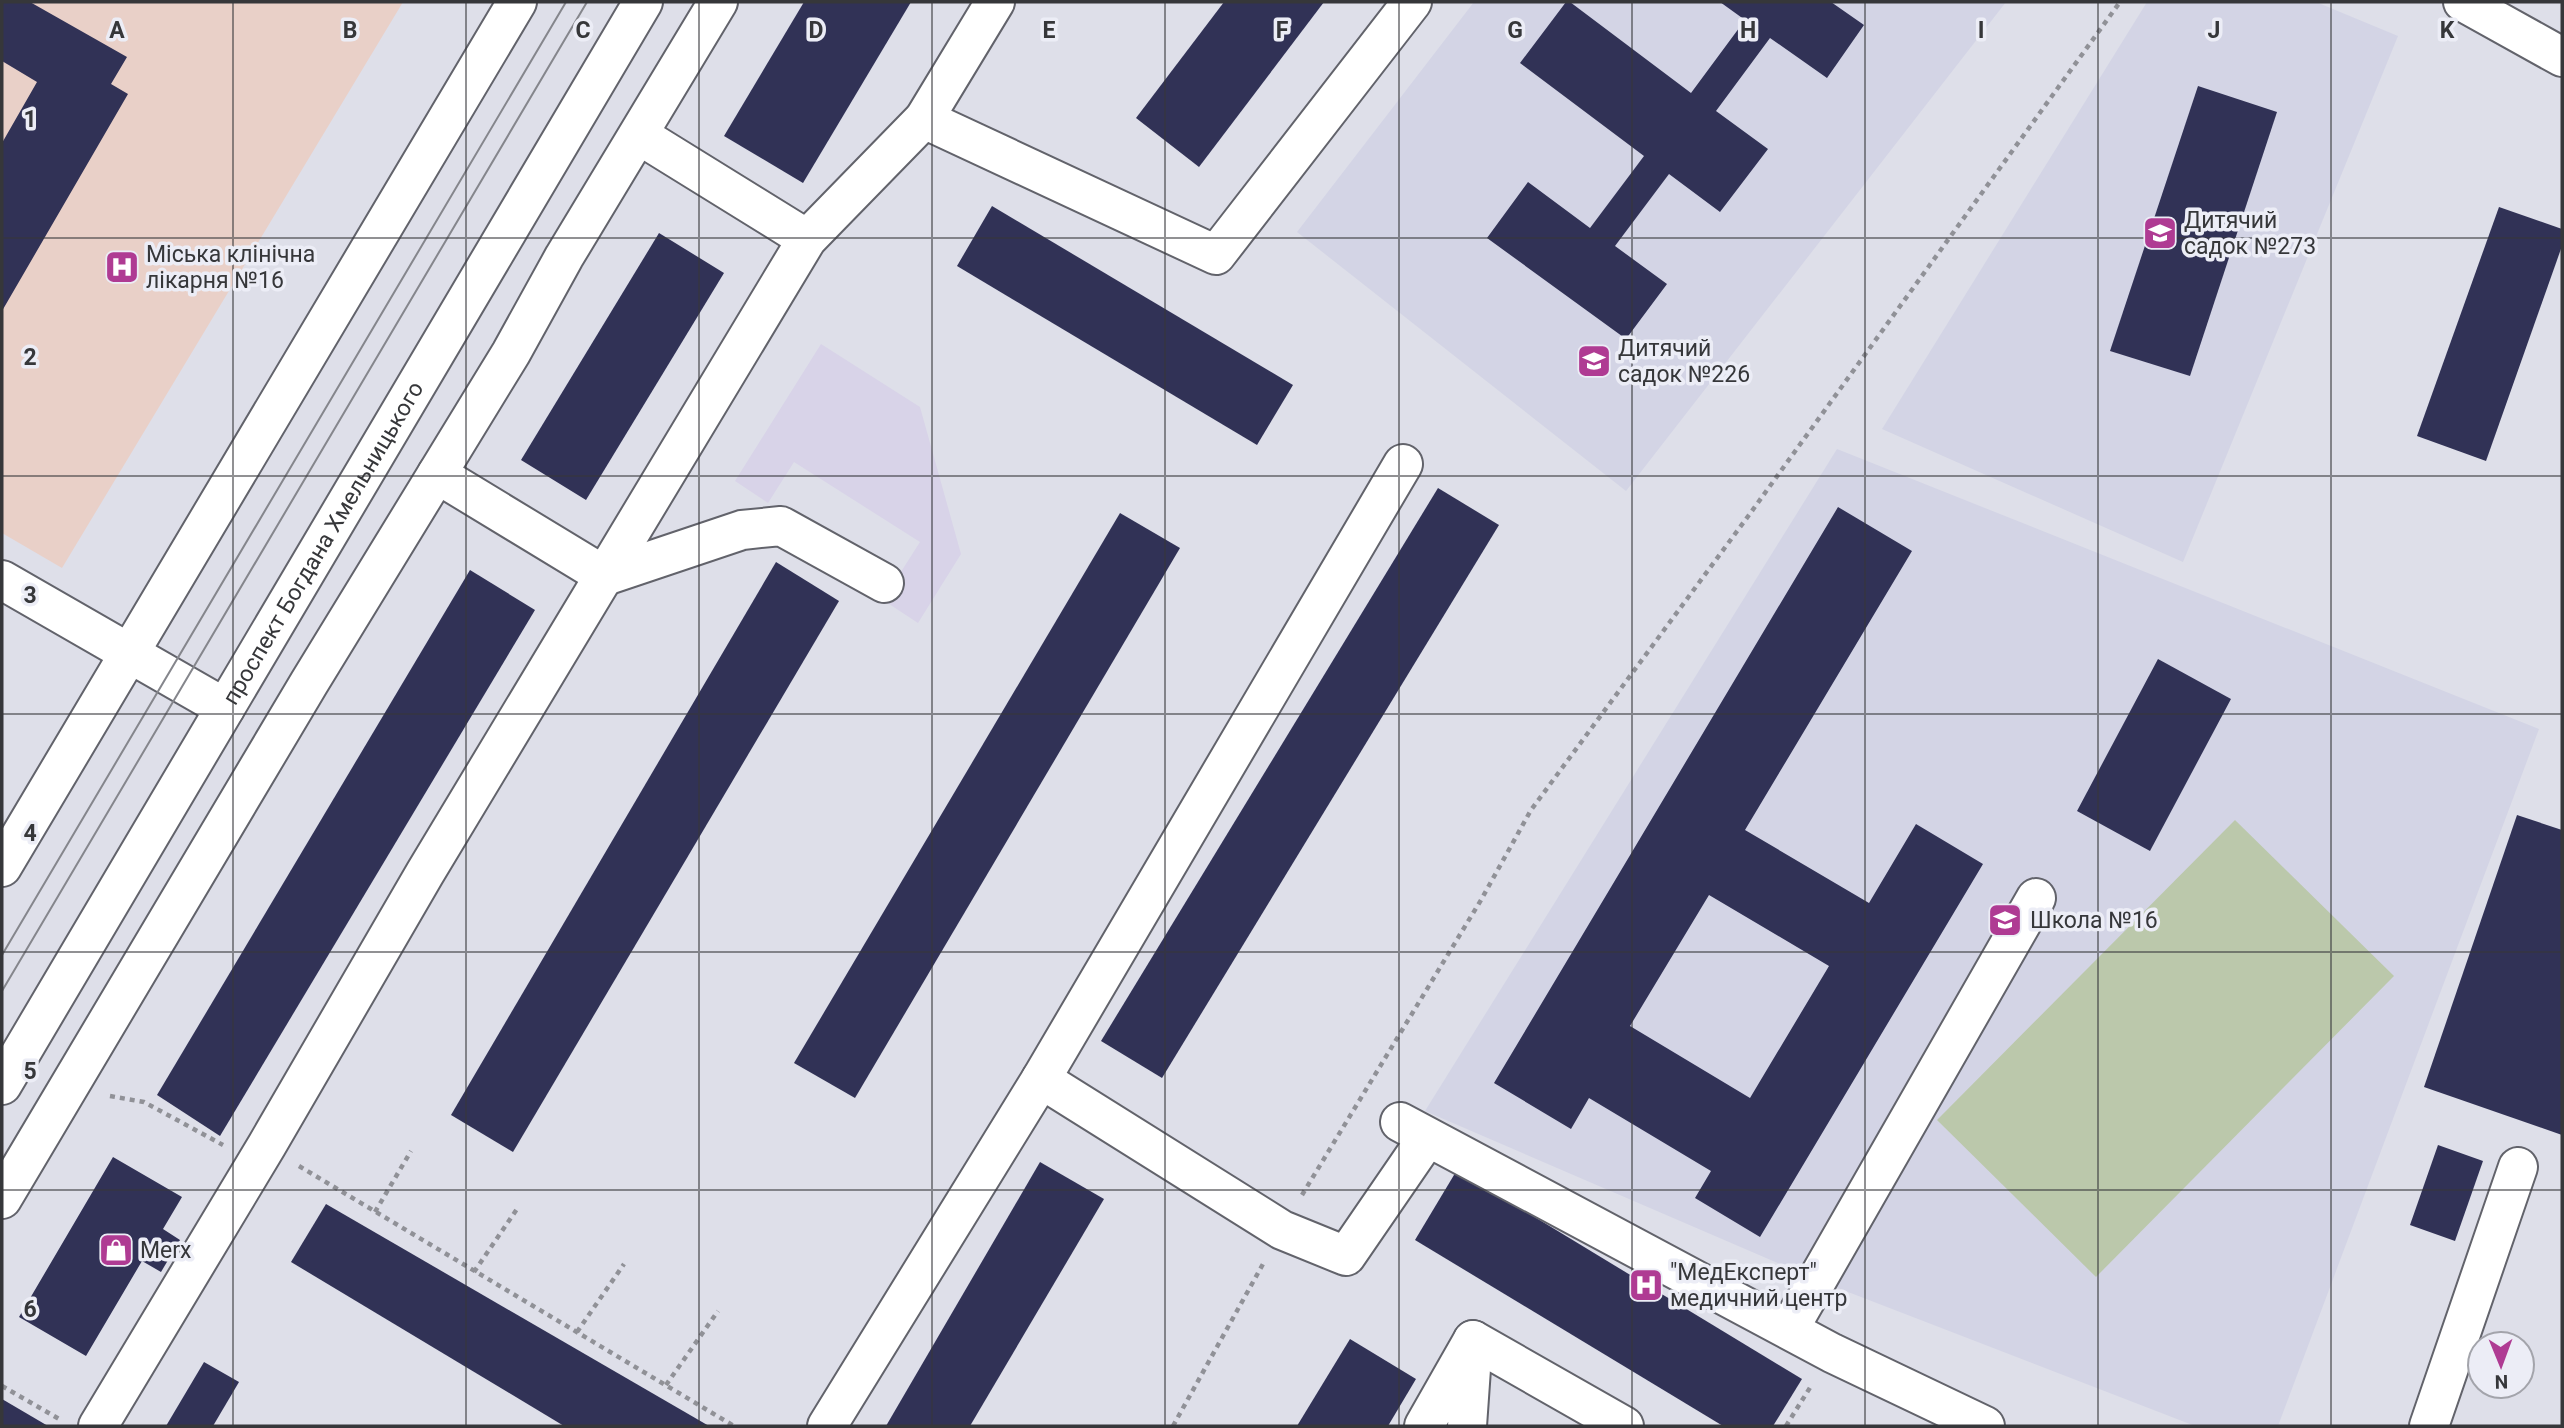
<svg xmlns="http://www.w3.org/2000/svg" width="2564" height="1428" font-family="Roboto,sans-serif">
<rect width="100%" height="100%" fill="#dedfe9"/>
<g fill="#d3d4e5">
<path d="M 1474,2 L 2006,2 L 1626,491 L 1297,232 Z"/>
<path d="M 2147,2 L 2316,2 L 2398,36 L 2183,562 L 1882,429 Z"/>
<path d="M 1837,449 L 2539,729 L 2278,1426 L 2195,1426 L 1817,1280 L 1425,1111 Z"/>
</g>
<path fill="#d8d3e8" d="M 821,344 L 920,407 L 961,554 L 918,623 L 883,600 L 920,542 L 794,462 L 768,503 L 735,481 Z"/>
<path fill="#e9d0c8" d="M 2,2 L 403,2 L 62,568 L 2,533 Z"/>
<path fill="#bbc8ab" d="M 2235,820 L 2394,976 L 2096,1277 L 1937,1120 Z"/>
<g fill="#313256" fill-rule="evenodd">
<path d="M 2,2 L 30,2 L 127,57 L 111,84 L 128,94 L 2,311 L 2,143 L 37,82 L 2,61 Z"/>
<path d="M 804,2 L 911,2 L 803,183 L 724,136 Z"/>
<path d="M 1224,2 L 1324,2 L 1199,167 L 1136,118 Z"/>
<path d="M 1566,2 L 1570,2 L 1691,93 L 1745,20 L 1720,2 L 1831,2 L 1864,25 L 1827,78 L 1770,38 L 1716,111 L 1768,149 L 1720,212 L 1669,174 L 1615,246 L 1667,284 L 1626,339 L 1487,238 L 1528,182 L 1590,228 L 1644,156 L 1520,63 Z"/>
<path d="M 2198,86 L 2277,112 L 2190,376 L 2110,351 Z"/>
<path d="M 992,206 L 1293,385 L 1257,445 L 957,266 Z"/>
<path d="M 2499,207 L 2562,229 L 2562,246 L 2486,461 L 2417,436 Z"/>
<path d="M 659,233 L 724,273 L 586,500 L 521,460 Z"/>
<path d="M 1438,488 L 1499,525 L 1162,1078 L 1101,1041 Z"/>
<path d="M 1838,507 L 1912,551 L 1745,830 L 1869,903 L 1916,824 L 1983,864 L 1760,1237 L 1695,1198 L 1711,1171 L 1589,1098 L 1571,1129 L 1494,1083 ZM 1709,895 L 1829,966 L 1750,1098 L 1630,1026 Z"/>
<path d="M 1120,513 L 1180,548 L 855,1098 L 794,1063 Z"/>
<path d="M 776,562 L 839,601 L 513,1152 L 451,1115 Z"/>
<path d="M 470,570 L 535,610 L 220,1136 L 157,1095 Z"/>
<path d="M 2158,659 L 2231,699 L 2150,851 L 2077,811 Z"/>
<path d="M 2517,815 L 2562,830 L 2562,1135 L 2424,1087 Z"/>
<path d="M 2438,1145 L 2483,1161 L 2455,1241 L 2410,1225 Z"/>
<path d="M 113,1157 L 182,1197 L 163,1229 L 180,1240 L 161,1272 L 142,1261 L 86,1356 L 19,1317 Z"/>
<path d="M 1040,1162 L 1104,1199 L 970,1426 L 886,1426 Z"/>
<path d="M 1457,1170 L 1802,1379 L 1773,1426 L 1723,1426 L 1415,1240 Z"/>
<path d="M 326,1204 L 709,1426 L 564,1426 L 291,1262 Z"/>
<path d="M 1350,1339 L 1416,1379 L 1388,1426 L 1297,1426 Z"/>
<path d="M 204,1362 L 239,1382 L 213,1426 L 166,1426 Z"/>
<path d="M 2,1399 L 48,1426 L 2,1426 Z"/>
</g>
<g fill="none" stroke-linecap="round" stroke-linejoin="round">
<g stroke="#62636b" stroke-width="42">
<g id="minor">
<path d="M 2463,2 L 2562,57"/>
<path d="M 924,119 L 1216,255 L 1412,2"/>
<path d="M 639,135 L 807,239"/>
<path d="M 437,474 L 605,576 L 742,530 L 781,526 L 884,583"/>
<path d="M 2,580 L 129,653"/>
<path d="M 1041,1079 L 1282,1230 L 1346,1256 L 1427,1138"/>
<path d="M 1400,1122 L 1832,1353 L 1985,1426"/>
<path d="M 2,1199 L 309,683 L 511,353 L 564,257 L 718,2"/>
<path d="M 1789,1329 L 2036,898"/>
<path d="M 1473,1340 L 1624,1426"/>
<path d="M 98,1426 L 267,1145 L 425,873 L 807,239 L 924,119 L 995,2"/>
<path d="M 827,1426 L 1041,1079 L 1403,464"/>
<path d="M 1424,1426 L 1473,1340 L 1467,1426"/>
<path d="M 2429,1426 L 2518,1167"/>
</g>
</g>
<g stroke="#62636b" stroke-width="42">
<g id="major">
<path d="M 129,653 L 225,708"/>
<path d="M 2,867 L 517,2"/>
<path id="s1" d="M 2,1085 L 643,2"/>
</g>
</g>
<g stroke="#909197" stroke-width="4.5" stroke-dasharray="5 5" stroke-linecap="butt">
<path d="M 110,1096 L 144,1102 L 223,1145"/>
<path d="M 299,1166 L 734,1426"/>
<path d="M 1302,1195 L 1481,900 L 1531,810 L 1749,515 L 2120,2"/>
<path d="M 375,1212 L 411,1151"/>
<path d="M 474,1272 L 517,1209"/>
<path d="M 577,1332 L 624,1264"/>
<path d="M 666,1385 L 718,1311"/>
<path d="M 2,1386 L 59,1419"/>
<path d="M 1173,1426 L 1263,1264"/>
<path d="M 1786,1426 L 1811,1386"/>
</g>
<use href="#minor" stroke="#fff" stroke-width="38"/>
<use href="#major" stroke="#fff" stroke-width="38"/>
<g stroke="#85868c" stroke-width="2">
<path d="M 2,955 L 566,2"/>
<path d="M 2,991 L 587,2"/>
</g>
</g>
<path fill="none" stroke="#36373a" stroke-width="2" stroke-opacity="0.55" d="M 233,2 L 233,1426M 466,2 L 466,1426M 699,2 L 699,1426M 932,2 L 932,1426M 1165,2 L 1165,1426M 1399,2 L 1399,1426M 1632,2 L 1632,1426M 1865,2 L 1865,1426M 2098,2 L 2098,1426M 2331,2 L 2331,1426M 2,238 L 2562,238M 2,476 L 2562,476M 2,714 L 2562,714M 2,952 L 2562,952M 2,1190 L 2562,1190"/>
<defs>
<g id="school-square" transform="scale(1.75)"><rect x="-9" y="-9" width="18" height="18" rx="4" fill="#af3b93" stroke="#ecedf6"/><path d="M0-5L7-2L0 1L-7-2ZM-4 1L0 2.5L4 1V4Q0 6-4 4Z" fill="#fff"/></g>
<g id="hospital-square" transform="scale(1.75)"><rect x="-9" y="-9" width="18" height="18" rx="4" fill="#af3b93" stroke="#ecedf6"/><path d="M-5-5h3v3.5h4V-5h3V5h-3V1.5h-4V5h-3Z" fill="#fff"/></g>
<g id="shop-square" transform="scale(1.75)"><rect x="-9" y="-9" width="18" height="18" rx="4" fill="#af3b93" stroke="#ecedf6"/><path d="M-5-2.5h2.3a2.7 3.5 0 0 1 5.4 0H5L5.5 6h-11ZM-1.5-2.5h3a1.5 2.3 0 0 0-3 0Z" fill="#fff"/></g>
</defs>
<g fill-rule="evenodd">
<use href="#school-square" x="2160" y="233"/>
<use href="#hospital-square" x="122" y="267"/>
<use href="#school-square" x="1594" y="361"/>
<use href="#school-square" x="2005" y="920"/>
<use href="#shop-square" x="116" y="1250"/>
<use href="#hospital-square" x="1646" y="1285"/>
</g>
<g text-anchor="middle" stroke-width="7" stroke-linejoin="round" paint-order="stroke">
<g font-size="23" fill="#36373a" stroke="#ecedf6" text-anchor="start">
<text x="2184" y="228">Дитячий<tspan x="2184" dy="26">садок №273</tspan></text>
<text x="146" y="262">Міська клінічна<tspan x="146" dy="26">лікарня №16</tspan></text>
<text x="1618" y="356">Дитячий<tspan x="1618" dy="26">садок №226</tspan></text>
<text x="2030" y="928">Школа №16</text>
<text x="140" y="1258">Merx</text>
<text x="1670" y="1280">"МедЕксперт"<tspan x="1670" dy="26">медичний центр</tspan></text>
</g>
<g font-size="23" fill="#36373a" stroke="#ecedf6">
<text dy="8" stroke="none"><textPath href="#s1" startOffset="630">проспект Богдана Хмельницького</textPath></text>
</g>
</g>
<g font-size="23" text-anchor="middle" font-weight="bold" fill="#36373a" stroke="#ecedf6" stroke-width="7" stroke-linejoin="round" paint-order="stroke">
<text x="117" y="38">A</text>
<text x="350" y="38">B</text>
<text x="583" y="38">C</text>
<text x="816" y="38">D</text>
<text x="1049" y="38">E</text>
<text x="1282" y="38">F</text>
<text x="1515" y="38">G</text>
<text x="1748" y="38">H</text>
<text x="1981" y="38">I</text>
<text x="2214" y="38">J</text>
<text x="2447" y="38">K</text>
<text x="30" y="127">1</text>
<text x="30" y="365">2</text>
<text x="30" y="603">3</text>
<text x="30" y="841">4</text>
<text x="30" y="1079">5</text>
<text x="30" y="1317">6</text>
</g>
<rect width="2564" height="1428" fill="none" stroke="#36373a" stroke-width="7"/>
<g transform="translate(2501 1365) rotate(179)"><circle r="33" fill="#ecedf6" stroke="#a3a4ab" stroke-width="2"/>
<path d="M0-5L12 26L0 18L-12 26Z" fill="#af3b93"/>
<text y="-10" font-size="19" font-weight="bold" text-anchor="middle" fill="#36373a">N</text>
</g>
</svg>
